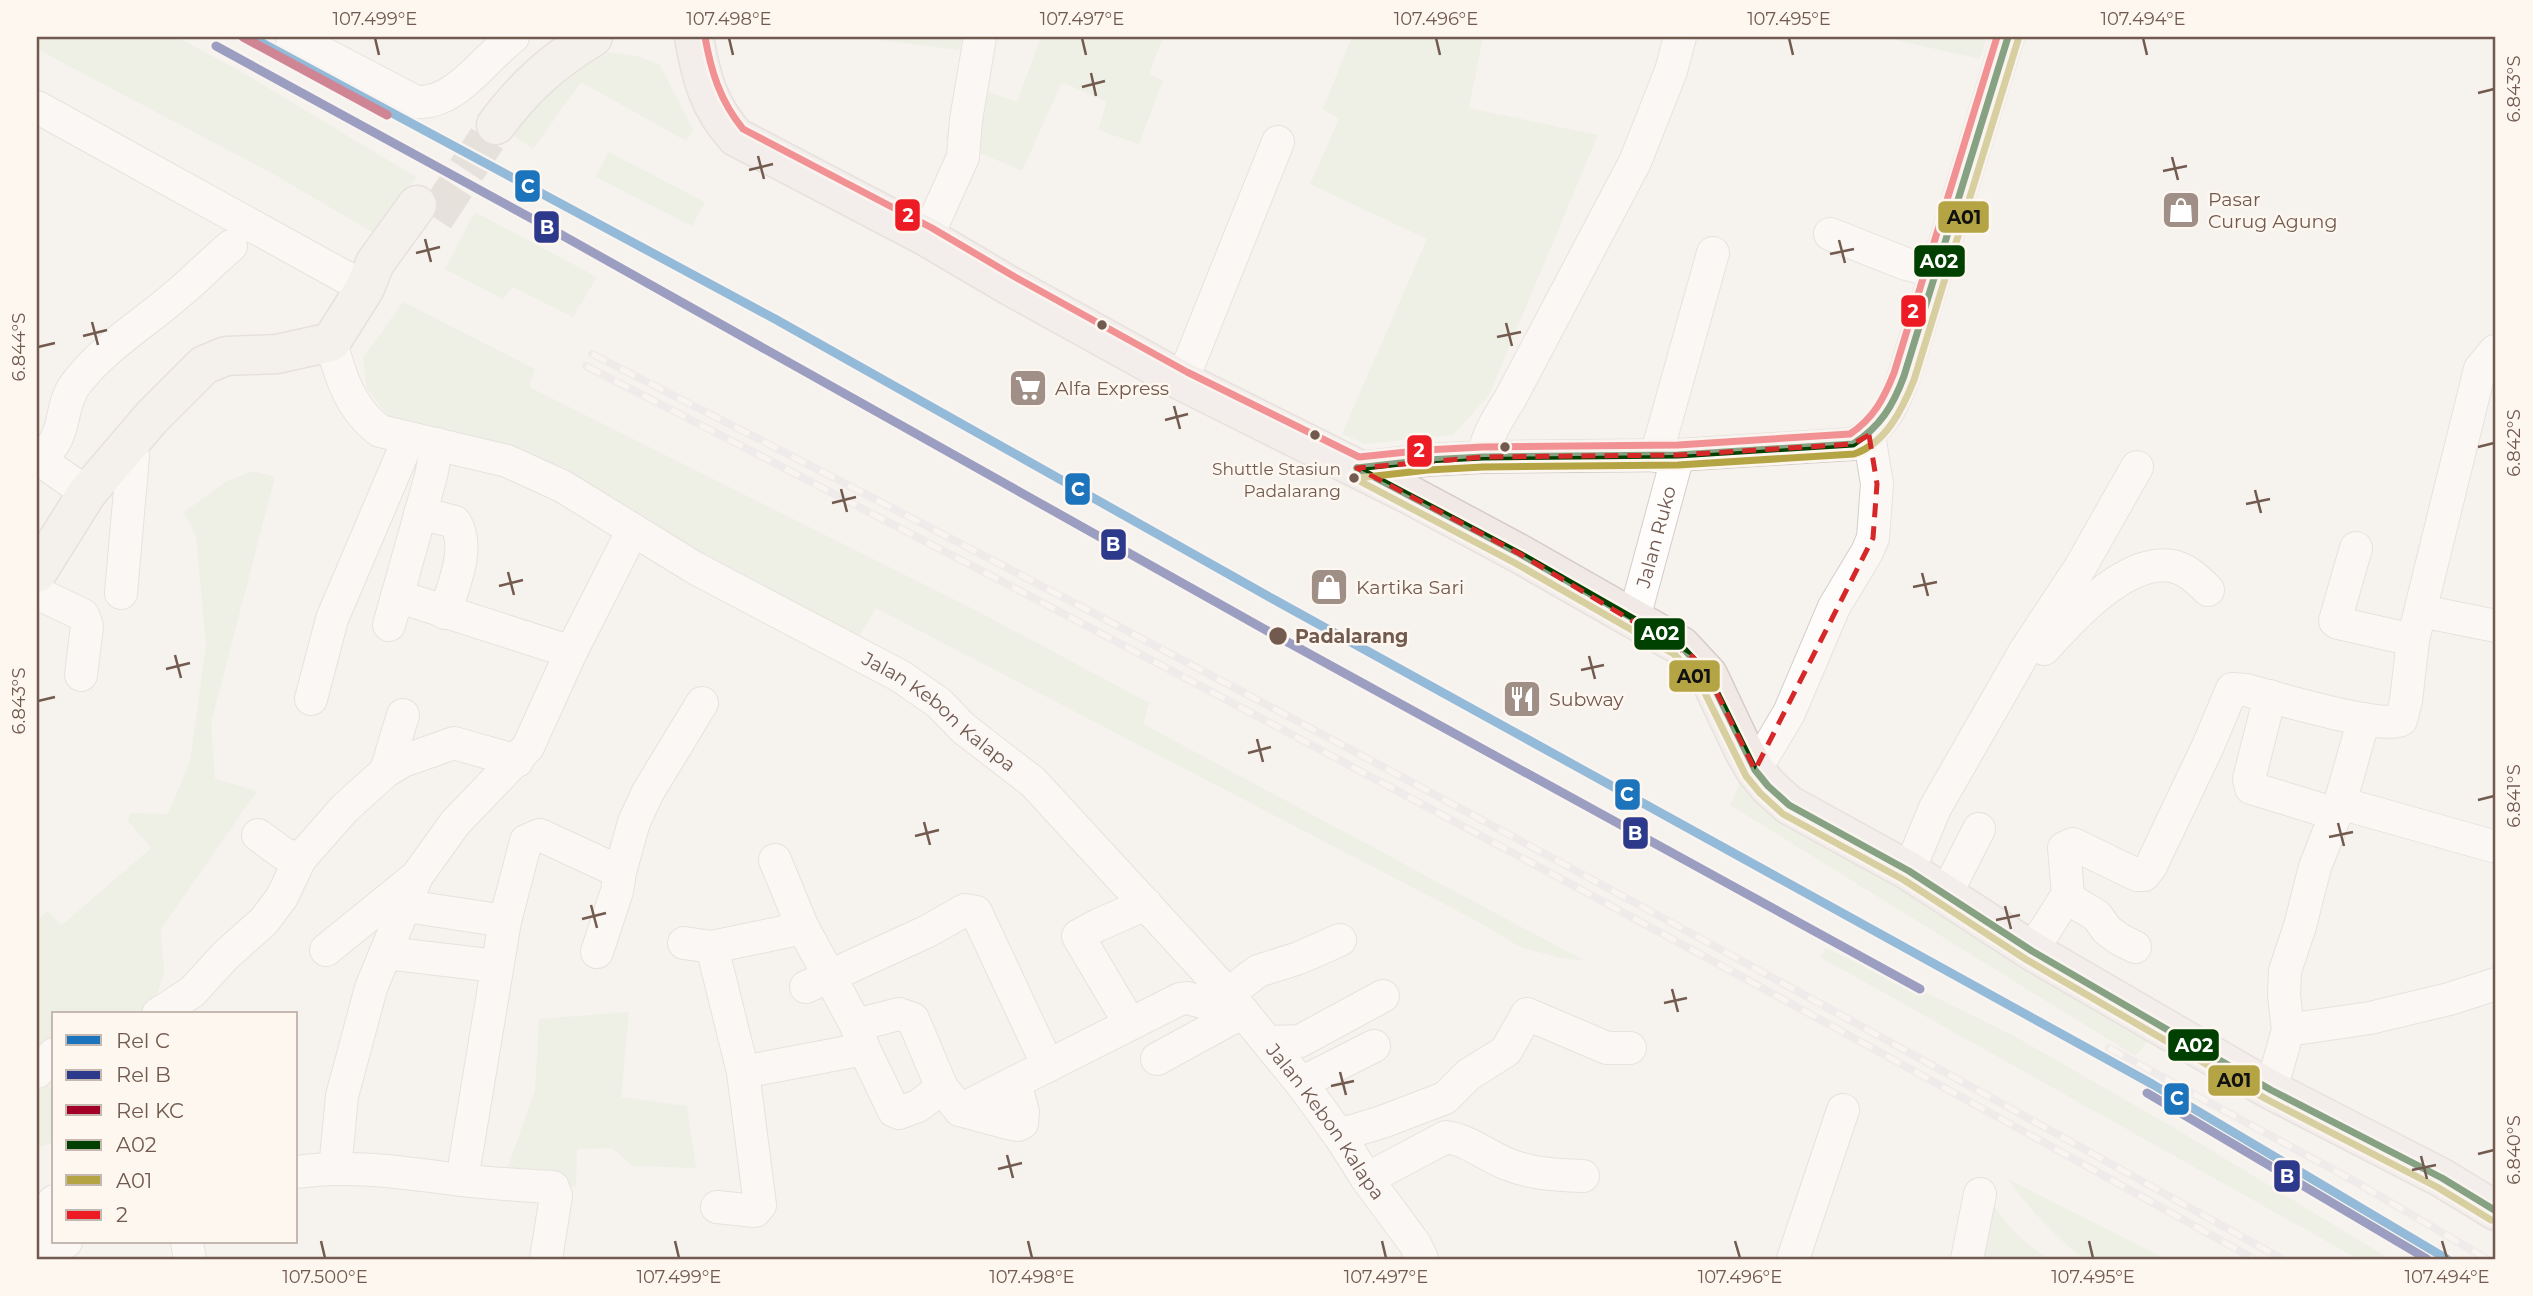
<svg xmlns="http://www.w3.org/2000/svg" width="2533" height="1296" font-family="Montserrat,sans-serif">
<rect width="100%" height="100%" fill="#f6f2ee"/>
<g fill="#e5ecda">
<path d="M 37,37 L 177,37 L 238,70 L 416,177 L 373,233 L 277,176 L 37,49 Z"/>
<path d="M 873,37 L 964,37 L 959,50 L 873,39 Z"/>
<path d="M 1041,37 L 1163,37 L 1149,74 L 1163,80 L 1139,144 L 1098,130 L 1107,102 L 1062,82 L 1022,171 L 945,138 L 967,84 L 1017,102 Z"/>
<path d="M 1352,37 L 1483,37 L 1469,108 L 1598,135 L 1489,395 L 1453,435 L 1365,444 L 1342,434 L 1427,239 L 1310,184 L 1339,119 L 1323,109 Z"/>
<path d="M 1882,37 L 1987,37 L 1980,59 Z"/>
<path d="M 606,52 L 637,56 L 660,65 L 693,130 L 686,141 L 581,82 L 533,149 L 511,134 L 560,76 Z"/>
<path d="M 608,152 L 705,202 L 692,226 L 596,177 Z"/>
<path d="M 475,212 L 597,277 L 573,317 L 513,287 L 503,299 L 445,269 Z"/>
<path d="M 403,302 L 535,369 L 529,387 L 979,612 L 1149,703 L 1143,724 L 1583,960 L 1564,959 L 1520,947 L 1475,920 L 876,608 L 856,641 L 681,541 L 495,443 L 406,429 L 388,416 L 367,389 L 363,358 Z"/>
<path d="M 254,471 L 275,477 L 211,723 L 215,779 L 257,791 L 161,929 L 164,973 L 157,994 L 168,1014 L 54,1014 L 54,1142 L 37,1148 L 37,920 L 47,911 L 62,925 L 151,848 L 128,821 L 130,813 L 168,814 L 190,761 L 206,645 L 196,537 L 184,512 L 227,481 Z"/>
<path d="M 1741,781 L 2150,1039 L 2135,1056 L 1730,805 Z"/>
<path d="M 1825,948 L 1925,992 L 2014,1036 L 2181,1132 L 2390,1259 L 2358,1259 L 1820,957 Z"/>
<path d="M 629,1012 L 621,1097 L 687,1106 L 696,1168 L 633,1166 L 612,1148 L 577,1149 L 576,1187 L 503,1181 L 535,1090 L 539,1019 Z"/>
<path d="M 2008,1179 L 2166,1259 C 2145,1259 2108,1263 2089,1259 C 2071,1256 2019,1197 2008,1179 Z"/>
<path d="M 1984,1189 C 2001,1220 2020,1241 2050,1259 L 1974,1259 Z"/>
</g>
<g fill="none" stroke-linecap="round" stroke-linejoin="round">
<path stroke="#d5ccc6" stroke-width="38" stroke-dasharray="38 19" stroke-linecap="butt" d="M 435,218 L 496,125"/>
<g stroke="#d4cec9" stroke-width="34">
<g id="minor">
<path d="M 292,37 L 416,102 C 455,105 484,59 513,37"/>
<path d="M 37,107 L 365,288"/>
<path d="M 1830,234 L 1906,264 L 1936,271"/>
<path d="M 927,237 L 963,157 L 966,120 L 980,37"/>
<path id="s1" d="M 331,342 C 340,376 351,410 380,431 L 507,461 L 562,486 L 695,568 L 900,676 L 939,703 L 963,728 L 1033,782 L 1228,994 L 1301,1083 L 1339,1135 L 1367,1179 L 1415,1244 L 1422,1259"/>
<path d="M 1182,381 L 1278,142"/>
<path d="M 1656,456 L 1713,253"/>
<path d="M 1483,457 C 1487,435 1498,418 1510,399 L 1635,162 L 1671,71 L 1680,37"/>
<path d="M 37,458 L 87,493"/>
<path d="M 38,459 C 69,439 58,408 75,385 C 103,347 145,323 179,293 C 197,278 213,261 231,246"/>
<path d="M 1357,468 L 1427,460 L 1483,457 L 1678,455 L 1853,444 C 1884,426 1892,408 1904,376 L 2008,37"/>
<path d="M 420,513 L 455,522 C 471,548 453,586 445,613"/>
<path d="M 2356,548 L 2335,621 L 2338,623 L 2413,640"/>
<path d="M 37,593 L 83,615 L 87,626 L 81,675"/>
<path d="M 121,593 L 133,456 L 125,446"/>
<path d="M 397,596 L 571,652"/>
<path d="M 2421,611 L 2496,626"/>
<path id="s2" d="M 1634,618 L 1678,455"/>
<path d="M 389,625 L 431,476 L 437,444"/>
<path d="M 2044,649 C 2072,618 2126,558 2172,566 C 2187,569 2197,579 2208,590"/>
<path d="M 2270,696 L 2249,779 L 2251,788 L 2336,814"/>
<path d="M 311,699 L 332,619 L 409,438"/>
<path d="M 1755,770 L 1789,713 L 1834,607 L 1867,552 L 1873,538 L 1877,484 L 1869,435"/>
<path d="M 386,771 L 403,715"/>
<path d="M 2340,803 L 2496,847"/>
<path d="M 258,835 L 284,854 L 300,859"/>
<path d="M 775,860 L 803,928 L 856,1025 L 864,1049 L 894,1111 L 899,1113 L 918,1106 L 942,1088"/>
<path d="M 1909,871 L 1935,808 L 2025,651 L 2081,566 L 2137,467"/>
<path d="M 1946,894 L 1979,829"/>
<path d="M 2068,894 L 2071,900 L 2097,916 L 2107,930 L 2119,939 L 2135,947"/>
<path d="M 406,906 L 505,921"/>
<path d="M 684,943 L 712,947 L 803,928"/>
<path d="M 712,947 L 743,1072 L 760,1205 L 755,1211 L 717,1207"/>
<path d="M 326,950 L 416,877"/>
<path d="M 2032,951 L 2068,894 L 2064,848 L 2073,844 L 2137,875 L 2144,875 L 2151,866 L 2208,746 L 2232,689 L 2246,690 C 2272,697 2383,730 2401,720 L 2406,701 L 2413,640 L 2480,369 L 2495,351"/>
<path d="M 597,952 L 617,891 L 620,872 L 634,822 L 648,792 L 702,703"/>
<path d="M 386,953 L 497,966"/>
<path d="M 806,987 L 928,931 L 965,910 L 976,912 L 1048,1066"/>
<path d="M 158,1014 L 192,992 L 225,956 L 264,921 L 282,897 L 300,859 L 345,808 L 386,771 L 403,761 L 454,743 L 517,761"/>
<path d="M 1130,1024 L 1078,936 L 1098,925 L 1146,904"/>
<path d="M 856,1025 L 899,1014 L 913,1019 L 942,1088 L 960,1110 L 1008,1123 L 1018,1125 L 1022,1123 L 1023,1112 L 1015,1082"/>
<path d="M 2288,1030 L 2370,1018 L 2449,999 L 2496,984"/>
<path d="M 1270,1042 L 1300,1041 L 1383,996"/>
<path d="M 1157,1059 L 1243,1012"/>
<path d="M 37,1072 L 54,1054"/>
<path d="M 743,1072 L 864,1049"/>
<path d="M 1301,1083 L 1374,1046"/>
<path d="M 2271,1090 L 2288,1030 L 2284,995 L 2285,971 L 2300,926 L 2315,867 L 2340,803 L 2364,719"/>
<path d="M 960,1110 L 1180,999 L 1187,998 L 1210,1004 L 1228,994 L 1258,971 L 1299,958 L 1340,940"/>
<path d="M 1339,1135 L 1382,1122 L 1445,1098 L 1468,1075 L 1506,1051 L 1527,1014 L 1607,1048 L 1630,1048"/>
<path d="M 335,1169 L 342,1096 L 371,988 L 417,876 L 455,823 L 528,747 L 571,652 L 633,530"/>
<path d="M 296,1172 C 351,1164 406,1173 461,1180 C 492,1184 522,1185 553,1187 L 556,1196 L 546,1259"/>
<path d="M 1367,1179 L 1446,1137 C 1468,1140 1487,1156 1507,1164 C 1532,1174 1556,1175 1583,1176"/>
<path d="M 462,1180 L 505,921 L 526,841 L 540,835 L 620,872"/>
<path d="M 37,1223 L 54,1201"/>
<path d="M 187,1242 L 190,1259"/>
<path d="M 37,1258 L 66,1242"/>
<path d="M 1793,1259 L 1843,1110"/>
<path d="M 1967,1259 L 1980,1194"/>
</g>
</g>
<g stroke="#d5ccc8" stroke-width="41">
<g id="major">
<path d="M 496,125 C 525,86 552,62 593,37"/>
<path d="M 37,573 L 87,493 L 152,417 L 204,365 L 226,356 L 277,354 L 331,342 L 365,288 L 375,263 L 417,205"/>
</g>
</g>
<g stroke="#d5ccc8" stroke-width="41">
<path id="highway" d="M 694,37 C 701,77 708,106 736,137 L 927,237 L 1010,286 L 1182,381 L 1408,494 L 1520,554 L 1681,646 L 1708,675 L 1744,751 L 1755,770 L 1768,786 L 1789,805 L 1909,871 L 2032,951 L 2271,1090 L 2442,1178 L 2496,1211"/>
</g>
<use href="#minor" stroke="#fefdfc" stroke-width="32"/>
<use href="#major" stroke="#f2ede7" stroke-width="38"/>
<use href="#highway" stroke="#f0e9e6" stroke-width="38"/>
<g stroke="#e4e3e5" stroke-width="8">
<g id="rail">
<path d="M 592,354 C 1162,643 1724,948 2282,1259"/>
<path d="M 586,366 C 1147,653 1703,952 2254,1259"/>
<path d="M 2109,1048 L 2354,1181 L 2487,1259"/>
</g>
</g>
<use href="#rail" stroke="#fdf7f0" stroke-width="5" stroke-dasharray="16" stroke-linecap="butt"/>
<g stroke="#fdf7f0" stroke-width="12">
<g id="bus-1">
<path d="M 1357,468 L 1520,554 L 1681,646 L 1708,675 L 1755,770 L 1768,786 L 1789,805 L 1909,871 L 2032,951 L 2271,1090 L 2442,1178 L 2496,1211"/>
<path d="M 1357,468 L 1427,460 L 1483,457 L 1678,455 L 1853,444 C 1880,427 1893,406 1904,376 L 2008,37"/>
</g>
</g>
<g stroke="#fdf7f0" stroke-width="12">
<g id="bus-2">
<path d="M 1352,477 L 1515,563 L 1674,654 L 1699,681 L 1746,776 L 1760,793 L 1783,814 L 1904,880 L 2027,960 L 2266,1099 L 2437,1187 L 2491,1220"/>
<path d="M 1358,478 L 1428,470 L 1483,467 L 1678,465 L 1854,454 C 1886,443 1902,410 1914,380 L 2018,40"/>
</g>
</g>
<g stroke="#fdf7f0" stroke-width="12">
<path id="bus-3" d="M 705,37 C 711,71 720,101 743,129 L 932,228 L 1015,277 L 1187,372 L 1359,457 L 1426,450 L 1482,447 L 1678,445 L 1850,434 C 1874,418 1884,398 1894,373 L 1997,37"/>
</g>
<use href="#bus-1" stroke="#004000" stroke-width="7"/>
<use href="#bus-2" stroke="#b4a444" stroke-width="7"/>
<use href="#bus-3" stroke="#ed1c24" stroke-width="7"/>
<g stroke="#fdf7f0" stroke-width="14">
<path id="rail-1" d="M 251,37 L 775,319 L 1273,599 L 2152,1084 L 2447,1259"/>
</g>
<g stroke="#fdf7f0" stroke-width="14">
<g id="rail-2">
<path d="M 216,46 L 551,229 L 1273,634 L 1920,989"/>
<path d="M 2147,1093 L 2427,1259"/>
</g>
</g>
<g stroke="#fdf7f0" stroke-width="14">
<path id="rail-3" d="M 243,37 L 387,115"/>
</g>
<use href="#rail-1" stroke="#1c75bc" stroke-width="9"/>
<use href="#rail-2" stroke="#2d398b" stroke-width="9"/>
<use href="#rail-3" stroke="#a30028" stroke-width="9"/>
</g>
<path d="M0 0H2533V1296H0ZM 1869,435 L 1877,484 L 1873,538 L 1755,770 L 1708,675 L 1693,657 L 1520,554 L 1357,468 L 1483,457 L 1678,455 L 1853,444 Z" fill="#f6f2ee" fill-opacity=".55" fill-rule="evenodd"/>
<path fill="none" stroke="#d62828" stroke-width="5" stroke-dasharray="14 9" stroke-linejoin="round" d="M 1869,435 L 1877,484 L 1873,538 L 1755,770 L 1708,675 L 1693,657 L 1520,554 L 1357,468 L 1483,457 L 1678,455 L 1853,444 Z"/>
<path fill="none" stroke="#725a4f" stroke-width="2.5" d="M 375,38 L 379,55M 729,38 L 733,55M 1082,38 L 1086,55M 1436,38 L 1440,55M 1789,38 L 1793,55M 2143,38 L 2147,55M 1091,73 L 1096,96M 1082,87 L 1105,81M 2478,93 L 2494,89M 758,156 L 764,179M 2172,157 L 2178,180M 749,170 L 773,164M 2163,171 L 2187,166M 425,239 L 431,262M 1839,240 L 1845,263M 416,253 L 440,247M 1830,254 L 1854,249M 92,322 L 98,345M 1506,323 L 1512,346M 83,336 L 107,330M 1497,337 L 1521,332M 38,347 L 55,343M 1174,406 L 1180,429M 1165,420 L 1188,414M 2478,447 L 2494,443M 841,489 L 847,512M 2255,490 L 2261,513M 832,503 L 856,497M 2246,504 L 2270,499M 508,572 L 514,595M 1922,573 L 1928,596M 499,586 L 523,580M 1913,587 L 1937,582M 175,655 L 181,678M 1589,656 L 1595,679M 166,669 L 190,663M 1581,670 L 1604,665M 38,701 L 55,697M 1257,739 L 1263,762M 1248,753 L 1271,747M 2478,800 L 2494,796M 924,822 L 930,845M 2338,823 L 2344,846M 915,836 L 939,830M 2329,837 L 2353,832M 591,905 L 597,928M 2005,906 L 2011,929M 582,919 L 606,913M 1996,920 L 2020,915M 1672,989 L 1678,1012M 1664,1003 L 1687,998M 1340,1072 L 1346,1095M 1331,1086 L 1354,1081M 2478,1154 L 2494,1150M 1007,1155 L 1013,1178M 2421,1156 L 2427,1179M 998,1169 L 1022,1163M 2412,1170 L 2436,1165M 321,1241 L 325,1258M 675,1241 L 679,1258M 1028,1241 L 1032,1258M 1382,1241 L 1386,1258M 1735,1241 L 1740,1258M 2089,1241 L 2093,1258M 2442,1241 L 2447,1258"/>
<defs>
<g id="shop-square" transform="scale(2.0125)"><rect x="-9" y="-9" width="18" height="18" rx="4" fill="#a08f87" stroke="#fdf7f0"/><path d="M-5-2.5h2.3a2.7 3.5 0 0 1 5.4 0H5L5.5 6h-11ZM-1.5-2.5h3a1.5 2.3 0 0 0-3 0Z" fill="#fff"/></g>
<g id="supermarket-square" transform="scale(2.0125)"><rect x="-9" y="-9" width="18" height="18" rx="4" fill="#a08f87" stroke="#fdf7f0"/><path d="M-6-5.5h2.5l.6 2H6L4.5 2H-2.5L-4.4-4H-6ZM-1.5 3.2a1.3 1.3 0 1 0 .1 0ZM3 3.2a1.3 1.3 0 1 0 .1 0Z" fill="#fff"/></g>
<g id="restaurant-square" transform="scale(2.0125)"><rect x="-9" y="-9" width="18" height="18" rx="4" fill="#a08f87" stroke="#fdf7f0"/><path d="M-5-6h1v4h1v-4h1v4h1v-4h1v5L-1.5 .5V6h-2V.5L-5-1ZM5-6V6H3V1.5H1.5Q1.5-4 5-6Z" fill="#fff"/></g>
</defs>
<g fill-rule="evenodd">
<use href="#shop-square" x="2181" y="210"/>
<use href="#supermarket-square" x="1028" y="388"/>
<use href="#shop-square" x="1329" y="587"/>
<use href="#restaurant-square" x="1522" y="699"/>
</g>
<g fill="#725a4f" stroke="#fdf7f0" stroke-width="2.5">
<circle cx="1102" cy="325" r="6"/>
<circle cx="1315" cy="435" r="6"/>
<circle cx="1505" cy="447" r="6"/>
<circle cx="1354" cy="478" r="6"/>
<circle cx="1278" cy="636" r="10"/>
</g>
<g text-anchor="middle" stroke-width="5" stroke-linejoin="round" paint-order="stroke">
<g font-size="17" fill="#725a4f" stroke="#fdf7f0" text-anchor="end">
<text x="1341" y="475">Shuttle Stasiun<tspan x="1341" dy="22">Padalarang</tspan></text>
</g>
<g font-size="19" fill="#725a4f" stroke="#fdf7f0" text-anchor="start">
<text x="2208" y="206">Pasar<tspan x="2208" dy="22">Curug Agung</tspan></text>
<text x="1055" y="395">Alfa Express</text>
<text x="1356" y="594">Kartika Sari</text>
<text x="1549" y="706">Subway</text>
</g>
<g font-size="19" fill="#725a4f" stroke="#fdf7f0">
<text dy="7" stroke="none"><textPath href="#s2" startOffset="84">Jalan Ruko</textPath></text>
<text dy="7" stroke="none"><textPath href="#s1" startOffset="735">Jalan Kebon Kalapa</textPath></text>
<text dy="7" stroke="none"><textPath href="#s1" startOffset="1302">Jalan Kebon Kalapa</textPath></text>
</g>
<g font-size="19" font-weight="bold" fill="#725a4f" stroke="#fdf7f0" text-anchor="start">
<text x="1295" y="643">Padalarang</text>
</g>
</g>
<g stroke="#fdf7f0" stroke-width="2.5">
<rect x="514" y="169" width="27" height="34" rx="7" fill="#1c75bc"/>
<rect x="894" y="198" width="27" height="34" rx="7" fill="#ed1c24"/>
<rect x="1937" y="200" width="53" height="34" rx="7" fill="#b4a444"/>
<rect x="533" y="210" width="27" height="34" rx="7" fill="#2d398b"/>
<rect x="1913" y="244" width="53" height="34" rx="7" fill="#004000"/>
<rect x="1900" y="294" width="27" height="34" rx="7" fill="#ed1c24"/>
<rect x="1406" y="434" width="27" height="34" rx="7" fill="#ed1c24"/>
<rect x="1064" y="472" width="27" height="34" rx="7" fill="#1c75bc"/>
<rect x="1100" y="528" width="27" height="33" rx="7" fill="#2d398b"/>
<rect x="1633" y="617" width="53" height="34" rx="7" fill="#004000"/>
<rect x="1668" y="659" width="53" height="34" rx="7" fill="#b4a444"/>
<rect x="1614" y="778" width="27" height="33" rx="7" fill="#1c75bc"/>
<rect x="1622" y="816" width="27" height="34" rx="7" fill="#2d398b"/>
<rect x="2167" y="1028" width="53" height="34" rx="7" fill="#004000"/>
<rect x="2207" y="1064" width="54" height="33" rx="7" fill="#b4a444"/>
<rect x="2163" y="1082" width="27" height="34" rx="7" fill="#1c75bc"/>
<rect x="2273" y="1159" width="28" height="34" rx="7" fill="#2d398b"/>
</g>
<g font-size="19" text-anchor="middle" font-weight="bold" fill="#fff">
<text x="528" y="193">C</text>
<text x="908" y="222">2</text>
<text x="547" y="234">B</text>
<text x="1939" y="268">A02</text>
<text x="1913" y="318">2</text>
<text x="1419" y="457">2</text>
<text x="1078" y="496">C</text>
<text x="1113" y="551">B</text>
<text x="1660" y="640">A02</text>
<text x="1627" y="801">C</text>
<text x="1635" y="840">B</text>
<text x="2194" y="1052">A02</text>
<text x="2177" y="1105">C</text>
<text x="2287" y="1183">B</text>
</g>
<g font-size="19" text-anchor="middle" font-weight="bold" fill="#111">
<text x="1964" y="224">A01</text>
<text x="1694" y="683">A01</text>
<text x="2234" y="1087">A01</text>
</g>
<rect width="2533" height="1296" fill="none" stroke="#fdf7f0" stroke-width="77"/>
<rect x="52" y="1012" width="245" height="231" fill="#fdf7f0" stroke="#c5b8b0" stroke-width="2"/>
<rect x="66" y="1035" width="35" height="10" fill="#1c75bc" stroke="#c5b8b0" stroke-width="2"/>
<text x="116" y="1048" font-size="21" fill="#725a4f">Rel C</text>
<rect x="66" y="1070" width="35" height="10" fill="#2d398b" stroke="#c5b8b0" stroke-width="2"/>
<text x="116" y="1082" font-size="21" fill="#725a4f">Rel B</text>
<rect x="66" y="1105" width="35" height="10" fill="#a30028" stroke="#c5b8b0" stroke-width="2"/>
<text x="116" y="1118" font-size="21" fill="#725a4f">Rel KC</text>
<rect x="66" y="1140" width="35" height="10" fill="#004000" stroke="#c5b8b0" stroke-width="2"/>
<text x="116" y="1152" font-size="21" fill="#725a4f">A02</text>
<rect x="66" y="1175" width="35" height="10" fill="#b4a444" stroke="#c5b8b0" stroke-width="2"/>
<text x="116" y="1188" font-size="21" fill="#725a4f">A01</text>
<rect x="66" y="1210" width="35" height="10" fill="#ed1c24" stroke="#c5b8b0" stroke-width="2"/>
<text x="116" y="1222" font-size="21" fill="#725a4f">2</text>
<rect x="38" y="38" width="2456" height="1220" fill="none" stroke="#725a4f" stroke-width="2.5"/>
<g font-size="18" text-anchor="middle" fill="#725a4f">
<text x="375" y="25">107.499°E</text>
<text x="729" y="25">107.498°E</text>
<text x="1082" y="25">107.497°E</text>
<text x="1436" y="25">107.496°E</text>
<text x="1789" y="25">107.495°E</text>
<text x="2143" y="25">107.494°E</text>
<text transform="translate(2514 89) rotate(-90)" y="6">6.843°S</text>
<text transform="translate(19 347) rotate(-90)" y="6">6.844°S</text>
<text transform="translate(2514 443) rotate(-90)" y="6">6.842°S</text>
<text transform="translate(19 701) rotate(-90)" y="6">6.843°S</text>
<text transform="translate(2514 796) rotate(-90)" y="6">6.841°S</text>
<text transform="translate(2514 1150) rotate(-90)" y="6">6.840°S</text>
<text x="325" y="1283">107.500°E</text>
<text x="679" y="1283">107.499°E</text>
<text x="1032" y="1283">107.498°E</text>
<text x="1386" y="1283">107.497°E</text>
<text x="1740" y="1283">107.496°E</text>
<text x="2093" y="1283">107.495°E</text>
<text x="2447" y="1283">107.494°E</text>
</g>
</svg>
